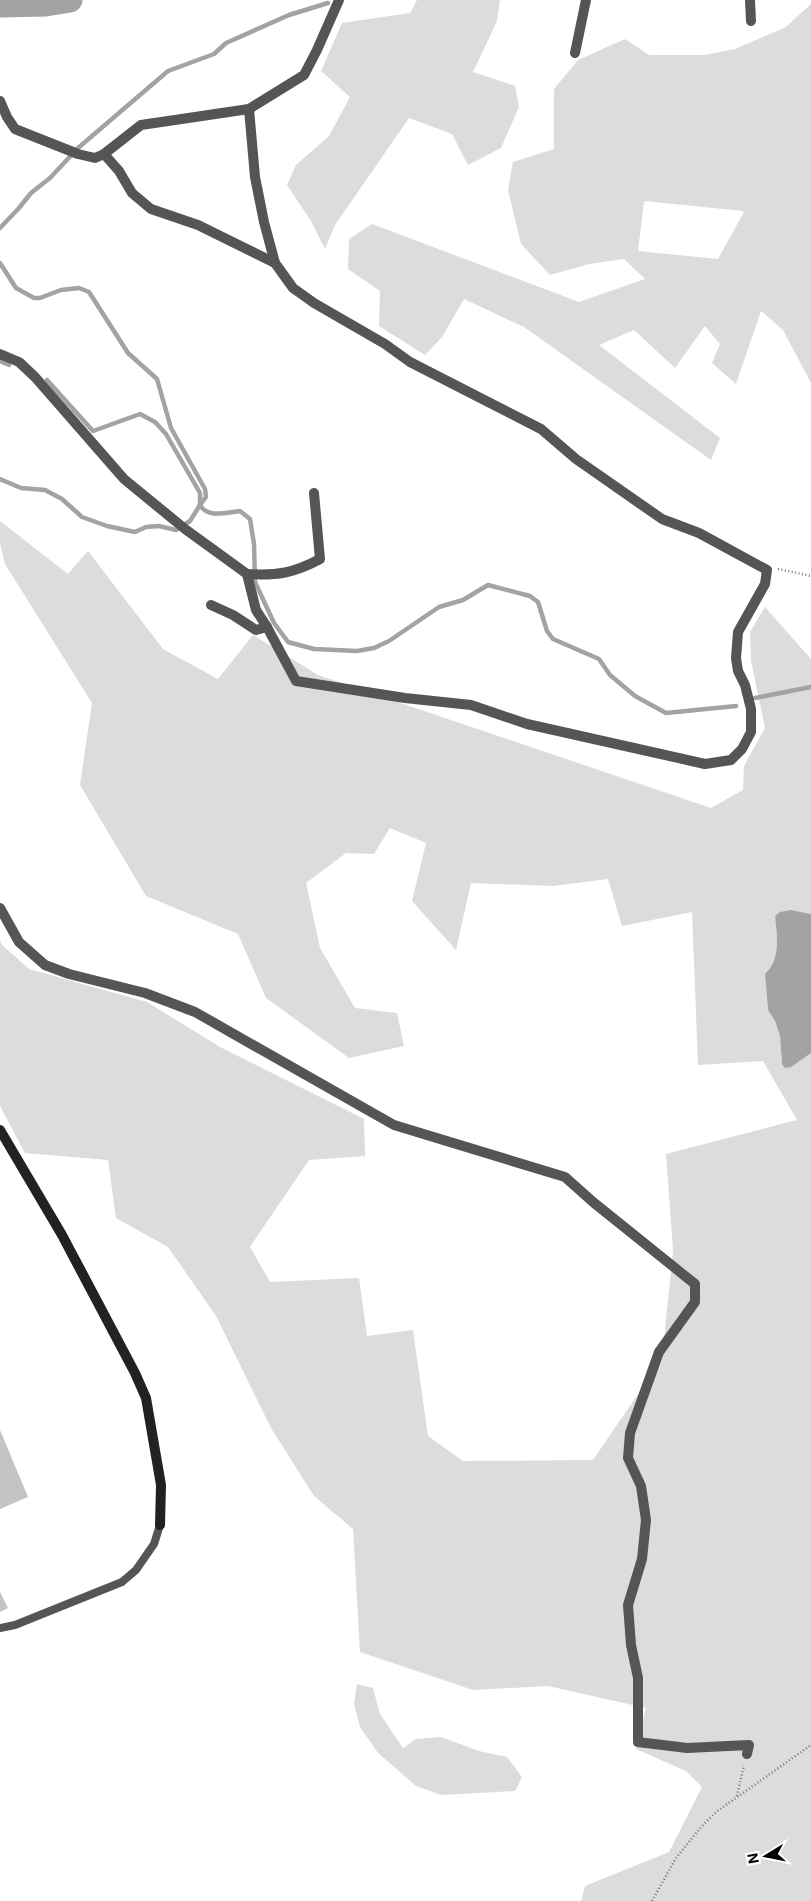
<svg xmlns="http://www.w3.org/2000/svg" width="811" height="1901" font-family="Inter,sans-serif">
<rect width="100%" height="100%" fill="#fff"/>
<g fill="#dcdcdc" fill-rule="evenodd">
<path d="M 417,0 L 500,0 L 497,21 L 473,72 L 515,86 L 519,107 L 501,148 L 468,165 L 452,134 L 409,118 L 335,225 L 325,249 L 311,221 L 287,185 L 296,165 L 329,136 L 350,97 L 321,71 L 342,23 L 410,13 Z"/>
<path d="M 811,4 L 811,383 L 783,330 L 761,311 L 736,384 L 712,363 L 720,344 L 705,326 L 675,368 L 634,330 L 599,345 L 720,438 L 711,460 L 524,327 L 464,299 L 442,337 L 425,355 L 379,326 L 380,291 L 348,269 L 349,239 L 372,224 L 579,302 L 645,279 L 624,259 L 589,264 L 550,275 L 521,244 L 508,190 L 513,162 L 554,149 L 554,89 L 578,60 L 625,39 L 649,55 L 704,55 L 735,49 L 786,27 ZM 644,201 L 743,211 L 744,212 L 718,259 L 638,251 Z"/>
<path d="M 0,521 L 68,574 L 88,551 L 163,649 L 218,679 L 253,635 L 318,675 L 711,808 L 743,790 L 744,766 L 765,728 L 751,661 L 750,632 L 765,607 L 811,659 L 811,914 L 791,910 L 775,916 C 777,938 781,956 765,974 L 768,1010 L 775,1021 L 780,1036 L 782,1064 L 811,1053 L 811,1901 L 581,1901 L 585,1886 L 669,1852 L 702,1787 L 686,1771 L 636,1749 L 646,1708 L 548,1686 L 473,1690 L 360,1652 L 353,1529 L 314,1496 L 271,1428 L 216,1316 L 168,1247 L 116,1218 L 108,1160 L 25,1153 L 0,1106 L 0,941 L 2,945 L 29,969 L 147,1002 L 220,1047 L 364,1119 L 365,1156 L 309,1160 L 250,1247 L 270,1282 L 359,1278 L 367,1336 L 413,1330 L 428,1436 L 463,1461 L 593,1460 L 662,1359 L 673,1251 L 666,1154 L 797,1120 L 763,1061 L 698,1065 L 692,912 L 622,926 L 608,879 L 553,886 L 471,883 L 456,950 L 412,901 L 426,843 L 390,828 L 374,854 L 346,853 L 306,883 L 320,948 L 355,1008 L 397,1013 L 404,1046 L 349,1058 L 266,998 L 238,934 L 146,896 L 80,785 L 92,703 L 5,564 L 0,543 Z"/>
<path d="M 357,1684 L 373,1688 L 380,1714 L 403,1748 L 416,1739 L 441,1737 L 479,1751 L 507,1757 L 522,1777 L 515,1791 L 441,1795 L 416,1786 L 378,1753 L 360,1727 L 354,1704 Z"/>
</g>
<path fill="#a3a3a3" d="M 791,910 L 811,914 L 811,1053 L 791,1067 L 785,1068 L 782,1064 L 780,1036 L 775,1021 L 768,1010 L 765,974 C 781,958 777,937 775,916 L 780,912 Z"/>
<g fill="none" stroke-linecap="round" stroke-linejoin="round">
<g stroke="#a3a3a3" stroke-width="4.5">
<path d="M 0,228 L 19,208 L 31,193 L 50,178 L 78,148 L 168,71 L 214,54 L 226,43 L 289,15 L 328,3"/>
<path d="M 0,263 L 16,288 L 34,298 L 40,298 L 61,290 L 79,288 L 89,292 L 128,353 L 157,379 L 171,428 L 205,489 L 206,497 L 200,505"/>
<path d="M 0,361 L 9,365"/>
<path d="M 47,380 L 93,431 L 140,414 L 155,422 L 166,434 L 200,493 L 200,504"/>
<path d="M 0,479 L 21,488 L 45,490 L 62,499 L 82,517 L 107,526 L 135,532 L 146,527 L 159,526 L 176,530 L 190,521 L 200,505 C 208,519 227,512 240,511 L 250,519 L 254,544 L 255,582 L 274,623 L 288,642 L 314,649 L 357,651 L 374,648 L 389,641 L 439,607 L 463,600 L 488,585 L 530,596 L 538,602 L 547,631 L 553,639 L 599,659 L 610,675 L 635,696 L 666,713 L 736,706"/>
<path d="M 755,698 L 811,687"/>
</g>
<path stroke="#a3a3a3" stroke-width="25" d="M 0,5 L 46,4 L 70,0"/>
</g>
<g fill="#c4c4c4">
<path d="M 0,1430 L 28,1497 L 0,1509 Z"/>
<path d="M 0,1592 L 8,1608 L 0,1612 Z"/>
</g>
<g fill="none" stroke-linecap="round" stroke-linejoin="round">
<g stroke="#777" stroke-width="2.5" stroke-dasharray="1 2.5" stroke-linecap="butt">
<path d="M 778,569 L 811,576"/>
<path d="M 737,1796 L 744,1765"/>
<path d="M 652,1901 L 676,1858 L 701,1827 L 716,1812 L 811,1745"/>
</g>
<path stroke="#555" stroke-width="8" d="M 0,1628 L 15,1625 L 122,1582 L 136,1570 L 154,1544 L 160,1525"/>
<g stroke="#555" stroke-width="10">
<path d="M 750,0 L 751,21"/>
<path d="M 575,53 L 586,0"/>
<path d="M 0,101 L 7,117 L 15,129 L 78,154 L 95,158 L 104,154 L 141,125 L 249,109 L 304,75 L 317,50 L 339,0"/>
<path d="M 104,154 L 119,171 L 132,193 L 151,209 L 198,225 L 275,263"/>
<path d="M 0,354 L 19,362 L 35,377 L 124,479 L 185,529 L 247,574 L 256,610 L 267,627 L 296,681 L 405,698 L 471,705 L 527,724 L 705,764 L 731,760 L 742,749 L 751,732 L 751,709 L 745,685 L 738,671 L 736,658 L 738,632 L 765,584 L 767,570 L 699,533 L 662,519 L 576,459 L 541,429 L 410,362 L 385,344 L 314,303 L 293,288 L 275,263 L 264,222 L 255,177 L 249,109"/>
<path d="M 247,574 C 277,576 294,573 320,559 L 314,493"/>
<path d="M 211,605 L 233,615 L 256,630 L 267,627"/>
<path d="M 0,908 L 19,942 L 45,965 L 69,974 L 145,993 L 195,1012 L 394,1125 L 565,1177 L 593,1202 L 695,1284 L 695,1302 L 659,1352 L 630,1433 L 628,1458 L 641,1486 L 646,1520 L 642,1559 L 628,1605 L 631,1645 L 638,1678 L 638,1742 L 687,1748 L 749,1745 L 747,1754"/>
</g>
<path stroke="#222" stroke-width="10" d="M 0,1130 L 62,1235 L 135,1373 L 146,1398 L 161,1485 L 160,1525"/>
</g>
<g transform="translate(766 1856) rotate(260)" stroke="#ffffff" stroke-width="4" paint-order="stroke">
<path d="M0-4L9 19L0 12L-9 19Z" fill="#000000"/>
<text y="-8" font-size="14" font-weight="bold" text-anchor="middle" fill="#000000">N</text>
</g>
</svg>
